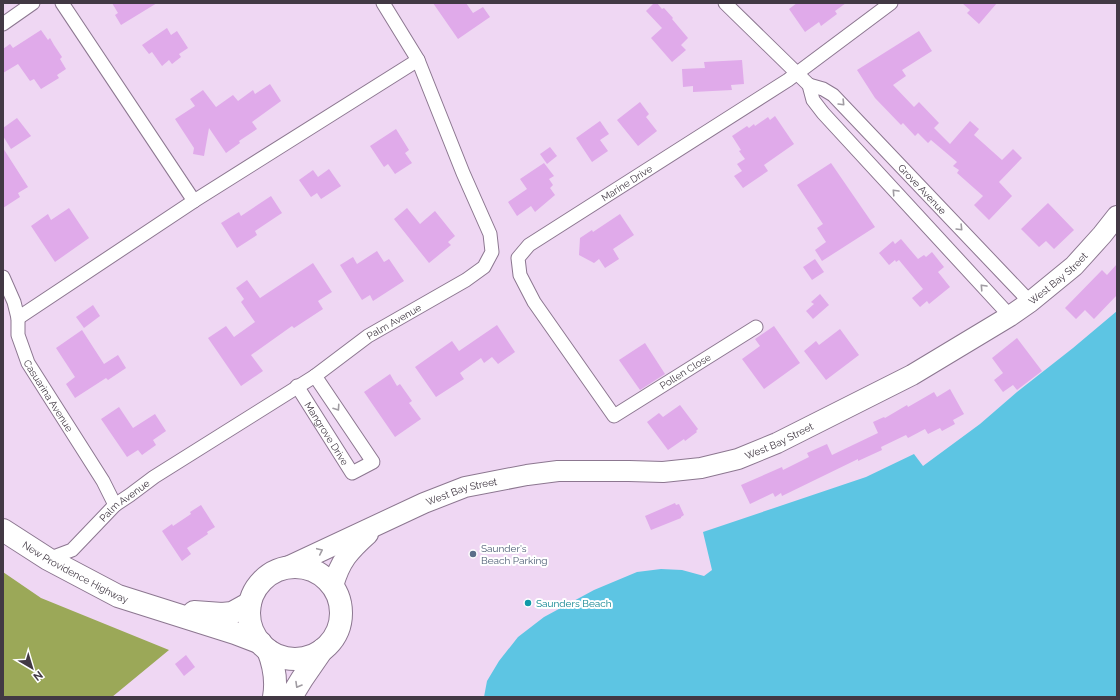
<svg xmlns="http://www.w3.org/2000/svg" width="1120" height="700" font-family="Raleway,sans-serif">
<rect width="100%" height="100%" fill="#efd7f3"/>
<path fill="#9ba858" d="M 3,572 L 41,598 L 169,650 L 112,697 L 3,697 Z"/>
<path fill="#5dc5e3" d="M 1117,311 L 1117,697 L 484,697 L 487,681 L 499,661 L 518,637 L 544,617 L 594,590 L 637,572 L 661,569 L 682,570 L 704,576 L 712,570 L 703,532 L 866,477 L 914,454 L 923,466 L 980,424 L 1017,392 L 1073,348 Z"/>
<g fill="#e0aaea">
<path d="M 112,3 L 157,3 L 121,25 L 115,15 L 118,13 Z"/>
<path d="M 433,3 L 466,3 L 473,13 L 483,7 L 490,17 L 458,39 Z"/>
<path d="M 654,3 L 657,3 L 662,9 L 664,8 L 673,18 L 672,19 L 688,38 L 681,45 L 686,50 L 672,62 L 651,38 L 662,28 L 646,11 Z"/>
<path d="M 797,3 L 846,3 L 835,11 L 837,14 L 821,26 L 819,22 L 805,32 L 789,9 Z"/>
<path d="M 962,3 L 997,3 L 979,24 L 967,13 L 970,10 Z"/>
<path d="M 167,28 L 171,35 L 177,31 L 188,48 L 179,54 L 181,57 L 172,64 L 169,60 L 162,66 L 152,52 L 149,54 L 142,45 Z"/>
<path d="M 41,30 L 48,40 L 50,38 L 54,45 L 62,57 L 60,59 L 66,69 L 57,75 L 59,78 L 41,89 L 34,79 L 30,81 L 18,64 L 3,73 L 3,49 L 10,44 L 13,48 Z"/>
<path d="M 919,31 L 932,51 L 902,70 L 906,76 L 893,85 L 914,107 L 919,102 L 939,123 L 934,128 L 950,144 L 970,121 L 979,129 L 974,135 L 1002,160 L 1013,149 L 1022,158 L 999,182 L 1012,196 L 989,220 L 974,205 L 983,196 L 957,173 L 959,170 L 953,166 L 957,162 L 931,140 L 928,143 L 918,133 L 915,136 L 903,123 L 901,125 L 875,98 L 857,70 Z"/>
<path d="M 742,60 L 744,84 L 731,85 L 732,90 L 693,92 L 693,86 L 683,87 L 682,69 L 705,68 L 704,62 Z"/>
<path d="M 270,84 L 281,101 L 252,122 L 257,129 L 239,141 L 240,143 L 226,153 L 209,128 L 204,156 L 193,154 L 194,148 L 175,119 L 195,106 L 190,99 L 203,90 L 216,107 L 233,95 L 238,101 L 253,90 L 255,94 Z"/>
<path d="M 640,102 L 649,114 L 646,117 L 657,131 L 638,146 L 617,120 Z"/>
<path d="M 775,116 L 794,144 L 764,165 L 768,171 L 743,188 L 734,176 L 742,171 L 737,164 L 745,159 L 739,151 L 741,150 L 732,136 L 747,126 L 749,128 L 754,124 L 755,126 L 768,117 L 770,120 Z"/>
<path d="M 17,118 L 31,136 L 11,149 L 3,136 L 3,128 Z"/>
<path d="M 600,121 L 609,134 L 600,140 L 608,151 L 592,162 L 576,138 Z"/>
<path d="M 396,129 L 409,150 L 405,153 L 412,163 L 395,174 L 388,164 L 384,167 L 370,146 Z"/>
<path d="M 550,147 L 557,156 L 547,164 L 540,154 Z"/>
<path d="M 3,148 L 28,187 L 18,193 L 20,197 L 3,208 Z"/>
<path d="M 544,163 L 554,176 L 549,179 L 553,185 L 550,188 L 555,195 L 535,212 L 531,206 L 517,216 L 508,202 L 527,189 L 520,179 Z"/>
<path d="M 831,163 L 875,227 L 822,261 L 815,250 L 826,242 L 817,228 L 823,224 L 797,185 Z"/>
<path d="M 329,169 L 341,186 L 321,199 L 317,193 L 311,197 L 299,180 L 313,170 L 318,177 Z"/>
<path d="M 271,196 L 282,213 L 255,231 L 257,235 L 237,248 L 221,223 L 239,212 L 241,216 Z"/>
<path d="M 1048,203 L 1074,230 L 1054,249 L 1046,241 L 1039,247 L 1021,229 Z"/>
<path d="M 69,208 L 89,238 L 55,262 L 31,226 L 48,214 L 51,220 Z"/>
<path d="M 407,208 L 420,224 L 435,211 L 455,236 L 448,242 L 451,245 L 429,263 L 394,219 Z"/>
<path d="M 620,214 L 634,235 L 613,249 L 619,259 L 605,268 L 599,259 L 594,263 L 579,255 L 580,238 L 592,230 L 593,232 Z"/>
<path d="M 901,239 L 918,259 L 924,255 L 926,257 L 932,252 L 944,267 L 938,272 L 950,287 L 929,304 L 927,301 L 920,307 L 912,298 L 923,289 L 899,260 L 896,262 L 895,260 L 889,265 L 879,253 L 893,241 L 895,244 Z"/>
<path d="M 377,251 L 384,262 L 389,259 L 404,281 L 373,301 L 370,295 L 362,300 L 340,265 L 353,257 L 357,264 Z"/>
<path d="M 815,259 L 824,272 L 812,280 L 803,267 Z"/>
<path d="M 313,263 L 332,292 L 318,301 L 323,309 L 294,328 L 292,326 L 251,355 L 263,371 L 241,386 L 208,338 L 226,326 L 234,337 L 255,322 L 241,302 L 244,299 L 236,288 L 247,280 L 260,298 Z"/>
<path d="M 1117,264 L 1117,295 L 1094,319 L 1085,310 L 1076,319 L 1065,308 L 1102,270 L 1107,275 Z"/>
<path d="M 820,294 L 829,305 L 813,319 L 806,311 L 814,304 L 811,302 Z"/>
<path d="M 93,305 L 100,316 L 84,328 L 76,317 Z"/>
<path d="M 497,325 L 515,352 L 498,364 L 492,357 L 484,363 L 481,358 L 460,373 L 464,379 L 436,397 L 415,367 L 452,341 L 459,351 Z"/>
<path d="M 774,326 L 800,363 L 764,389 L 742,359 L 760,346 L 755,339 Z"/>
<path d="M 840,329 L 859,355 L 826,380 L 804,351 L 816,341 L 819,345 Z"/>
<path d="M 82,330 L 104,364 L 118,355 L 126,368 L 108,380 L 106,378 L 75,398 L 66,384 L 75,377 L 56,348 Z"/>
<path d="M 1017,338 L 1042,371 L 1017,390 L 1013,385 L 1003,392 L 994,380 L 1003,373 L 992,358 Z"/>
<path d="M 645,343 L 665,374 L 640,390 L 619,360 Z"/>
<path d="M 390,374 L 397,386 L 400,384 L 412,401 L 409,403 L 421,419 L 395,437 L 364,392 Z"/>
<path d="M 950,389 L 964,414 L 953,420 L 955,424 L 942,431 L 940,428 L 928,434 L 925,429 L 908,438 L 906,435 L 881,447 L 882,450 L 858,461 L 858,459 L 782,496 L 781,493 L 775,497 L 773,493 L 750,504 L 741,485 L 782,467 L 783,470 L 809,457 L 807,453 L 827,444 L 832,455 L 878,433 L 873,422 L 884,417 L 885,418 L 907,405 L 908,407 L 934,392 L 937,397 Z"/>
<path d="M 680,405 L 698,429 L 696,431 L 697,432 L 685,441 L 684,439 L 668,450 L 647,422 L 659,413 L 663,417 Z"/>
<path d="M 119,407 L 133,428 L 155,414 L 166,431 L 153,440 L 156,445 L 142,455 L 138,450 L 127,457 L 101,419 Z"/>
<path d="M 675,503 L 676,505 L 679,504 L 684,515 L 681,517 L 681,518 L 651,530 L 645,516 Z"/>
<path d="M 201,505 L 215,527 L 207,532 L 208,534 L 187,548 L 191,554 L 182,561 L 162,531 L 172,524 L 173,526 L 191,514 L 190,512 Z"/>
<path d="M 186,655 L 195,667 L 184,676 L 175,664 Z"/>
</g>
<g fill="none" stroke-linecap="round" stroke-linejoin="round">
<g stroke="#8c7790" stroke-width="15">
<g id="street">
<path d="M 62,3 L 194,201"/>
<path d="M 725,3 L 809,85 L 813,100 L 823,113 L 1010,316"/>
<path d="M 3,24 L 33,3"/>
<path id="s1" d="M 809,85 L 823,89 L 833,95 L 1030,302"/>
<path id="s2" d="M 3,277 L 14,302 L 18,318 L 18,335 L 28,363 L 103,481 L 115,505"/>
<path d="M 18,318 L 194,201 L 418,60"/>
<path id="s3" d="M 756,327 L 614,416 L 534,302 L 520,275 L 518,258 L 529,245 L 788,80 L 891,3"/>
<path id="s4" d="M 297,386 L 352,473 L 373,462 L 315,376"/>
<path id="s5" d="M 48,559 L 72,550 L 115,505 L 130,495 L 154,477 L 315,376 L 368,336 L 466,280 L 484,267 L 492,252 L 490,234 L 463,173 L 418,60 L 383,3"/>
</g>
</g>
<g stroke="#8c7790" stroke-width="22">
<g id="primary">
<path id="s6" d="M 285,568 L 424,503 L 465,487 L 527,475 L 558,471 L 629,471 L 663,472 L 701,468 L 738,459 L 777,443 L 912,375 L 1010,316 L 1030,302 L 1074,266 L 1102,235 L 1117,216"/>
<path d="M 333,586 C 340,561 349,551 368,534"/>
</g>
</g>
<g stroke="#8c7790" stroke-width="24">
<g id="highway">
<path id="s7" d="M 3,530 L 48,559 L 118,596 L 235,633 L 261,643"/>
<circle cx="295" cy="613" r="46"/>
<path d="M 194,612 L 222,614 L 232,613 L 250,603"/>
<path d="M 268,650 C 274,665 277,680 274,697"/>
<path d="M 291,697 L 302,679 L 322,650"/>
</g>
</g>
<use href="#street" stroke="#fff" stroke-width="13"/>
<use href="#primary" stroke="#fff" stroke-width="20"/>
<use href="#highway" stroke="#fff" stroke-width="22"/>
</g>
<defs><path id="oneway-chevron" d="M-2-3.5L2.5 0L-2 3.5" fill="none" stroke-width="1.6" stroke-linecap="round" stroke-linejoin="round"/></defs>
<g stroke="#a09ca2">
<use href="#oneway-chevron" transform="translate(842 103) rotate(46)"/>
<use href="#oneway-chevron" transform="translate(895 192) rotate(-133)"/>
<use href="#oneway-chevron" transform="translate(960 228) rotate(46)"/>
<use href="#oneway-chevron" transform="translate(983 287) rotate(-133)"/>
<use href="#oneway-chevron" transform="translate(337 408) rotate(56)"/>
<use href="#oneway-chevron" transform="translate(320 551) rotate(-25)"/>
<use href="#oneway-chevron" transform="translate(298 685) rotate(120)"/>
</g>
<circle fill="#5c6f8a" stroke="#fff" stroke-width="1.5" cx="473" cy="554" r="4"/>
<circle fill="#0f9aa8" stroke="#fff" stroke-width="1.5" cx="528" cy="603" r="4"/>
<g text-anchor="middle" stroke-width="4" stroke-linejoin="round" paint-order="stroke">
<g font-size="10" fill="#423944" stroke="#fff">
<text dy="4" stroke="none"><textPath href="#s3" startOffset="487">Marine Drive</textPath></text>
<text dy="4" stroke="none"><textPath href="#s1" startOffset="156">Grove Avenue</textPath></text>
<text dy="4" stroke="none"><textPath href="#s6" startOffset="842">West Bay Street</textPath></text>
<text dy="4" stroke="none"><textPath href="#s5" startOffset="422">Palm Avenue</textPath></text>
<text transform="translate(685 371) rotate(-32)" y="4">Pollen Close</text>
<text dy="4" stroke="none"><textPath href="#s2" startOffset="129">Casuarina Avenue</textPath></text>
<text dy="4" stroke="none"><textPath href="#s4" startOffset="56">Mangrove Drive</textPath></text>
<text dy="4" stroke="none"><textPath href="#s6" startOffset="518">West Bay Street</textPath></text>
<text dy="4" stroke="none"><textPath href="#s6" startOffset="193">West Bay Street</textPath></text>
<text dy="4" stroke="none"><textPath href="#s5" startOffset="98">Palm Avenue</textPath></text>
<text dy="4" stroke="none"><textPath href="#s7" startOffset="84">New Providence Highway</textPath></text>
</g>
<g font-size="10" fill="#4e5e75" stroke="#fff" text-anchor="start">
<text x="481" y="552">Saunder's<tspan x="481" dy="12">Beach Parking</tspan></text>
</g>
<g font-size="10" fill="#0d838f" stroke="#fff" text-anchor="start">
<text x="536" y="607">Saunders Beach</text>
</g>
</g>
<rect width="1120" height="700" fill="none" stroke="#423944" stroke-width="8"/>
<g transform="translate(32 668) rotate(142)" stroke="#ffffff" stroke-width="3" paint-order="stroke">
<path d="M0-3L7 15L0 10L-7 15Z" fill="#423944"/>
<text y="-6" font-size="11" font-weight="bold" text-anchor="middle" fill="#423944">N</text>
</g>
</svg>
